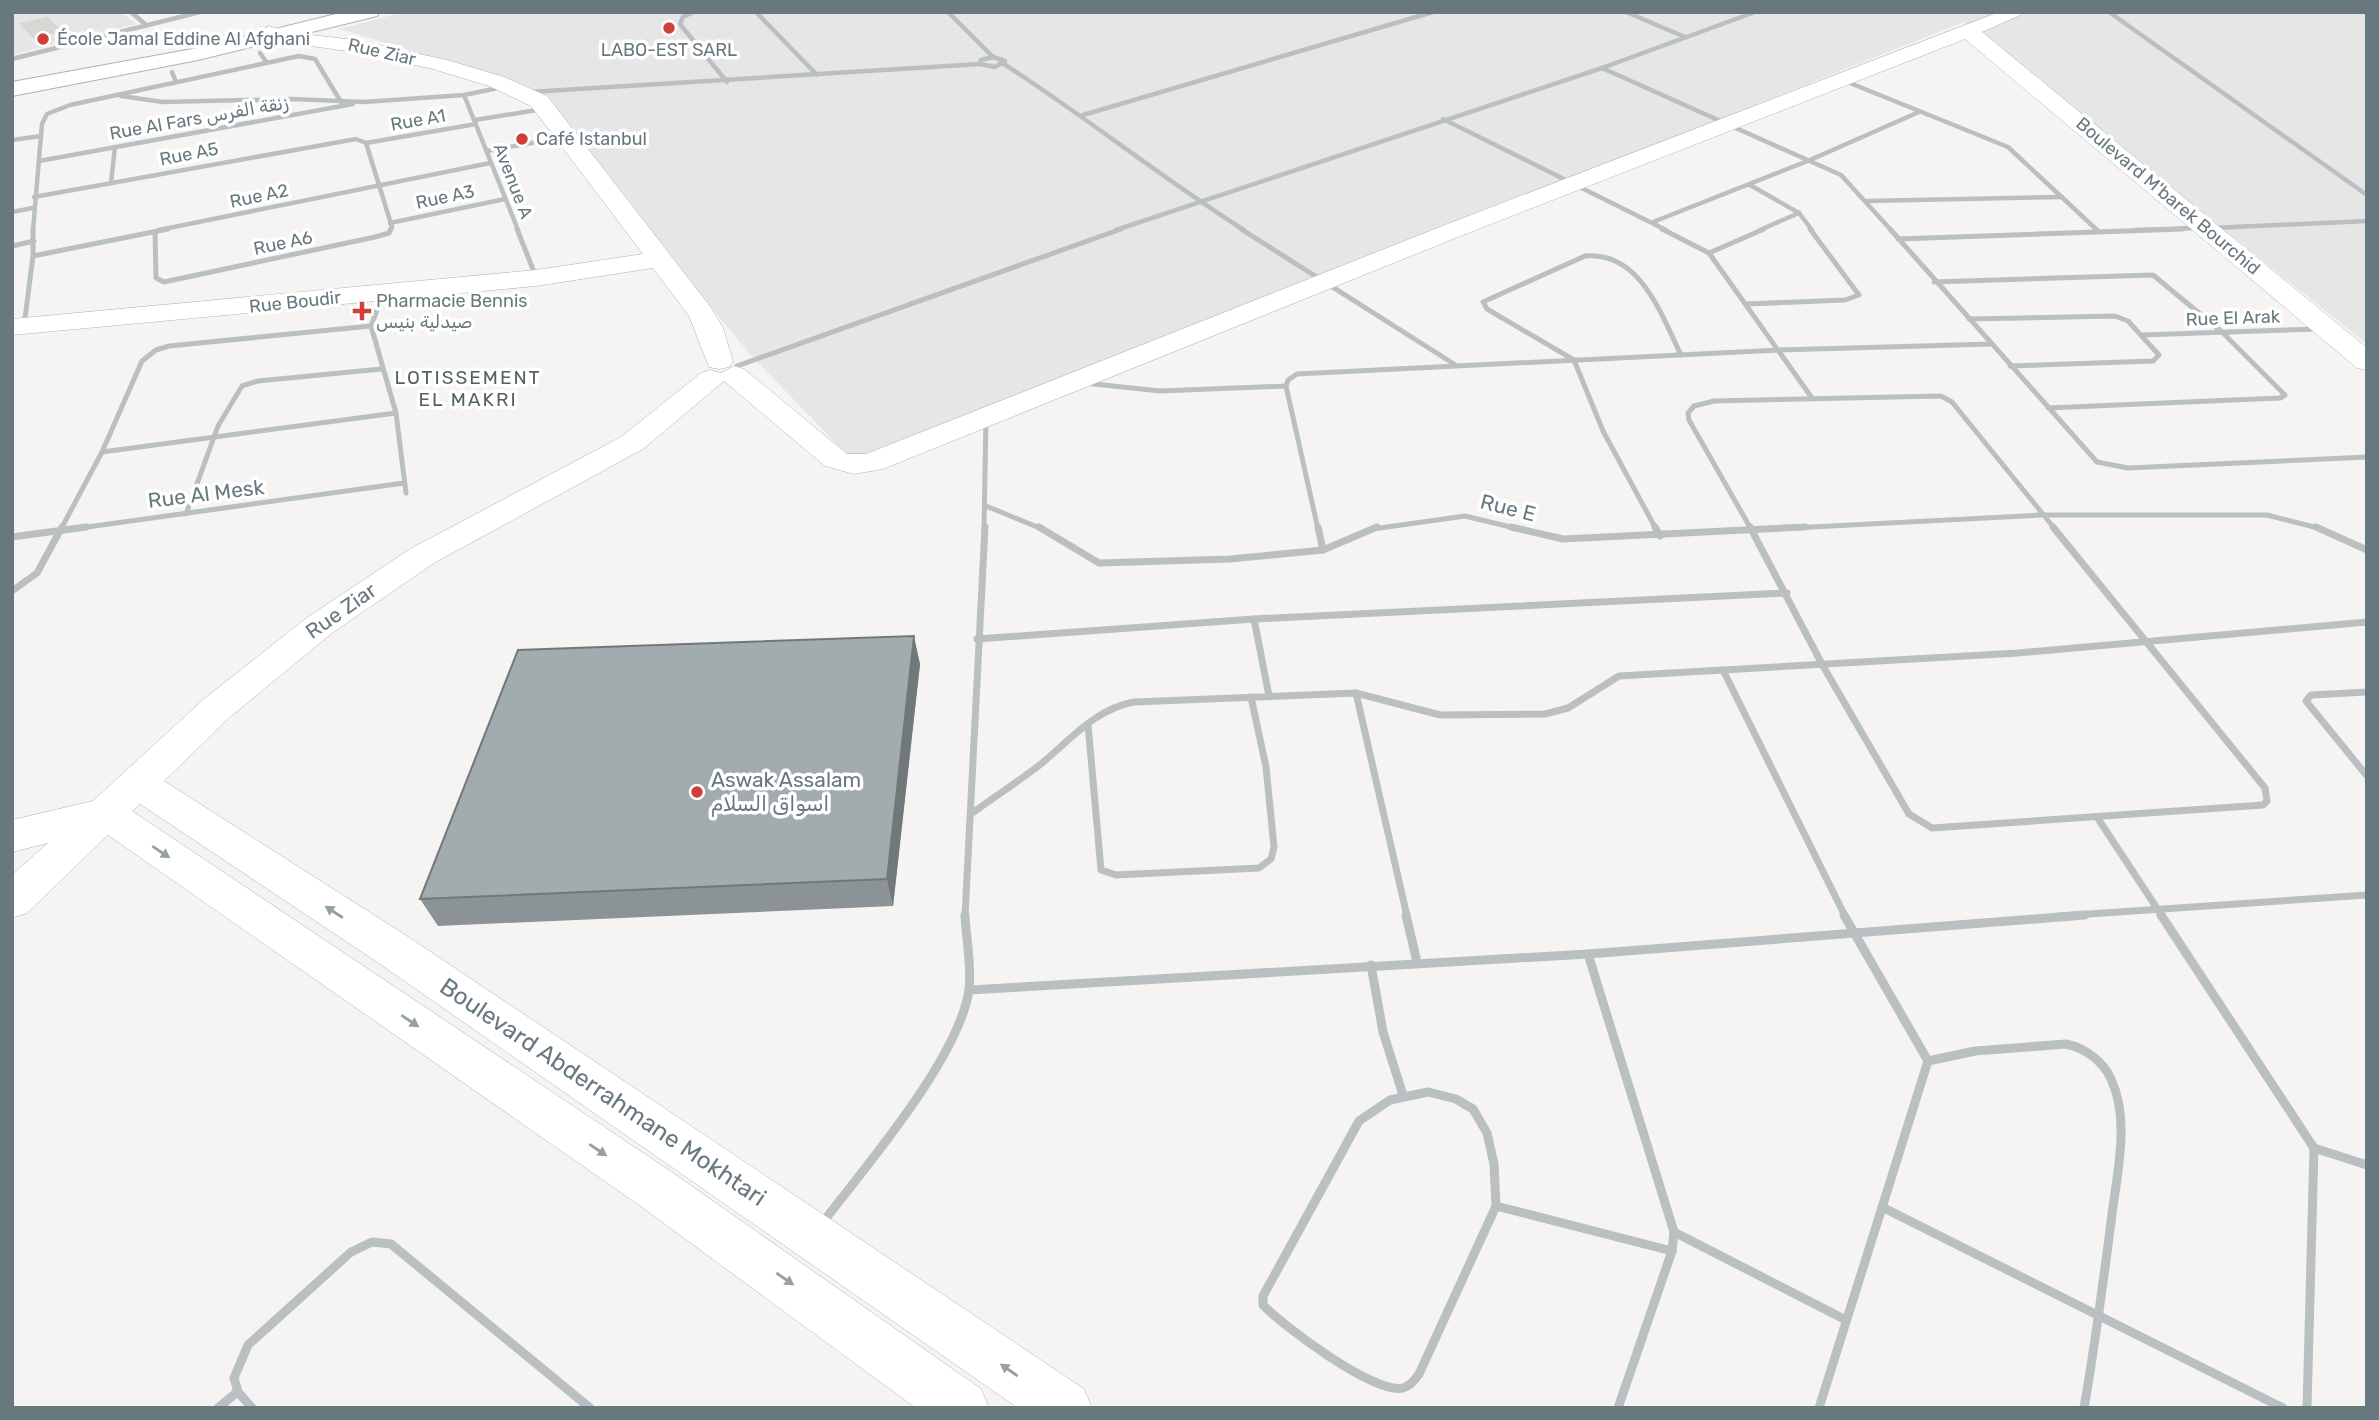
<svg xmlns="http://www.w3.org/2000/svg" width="2379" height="1420" font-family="Rubik,Vazirmatn,sans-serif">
<rect width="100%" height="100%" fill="#f5f4f2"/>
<g fill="#e5e6e5">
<path d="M 12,12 L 121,12 L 136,24 L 12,55 Z"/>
<path d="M 404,12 L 2367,12 L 2367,344 L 1964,22 L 854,462 L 750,354 L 527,86 L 340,29 Z"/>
</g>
<path fill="#d5d9d1" d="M 48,17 L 62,31 L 33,38 L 19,23 Z"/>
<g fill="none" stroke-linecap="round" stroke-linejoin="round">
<g stroke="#acb3b6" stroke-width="1">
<g id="secondary">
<path d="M 1999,12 L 2027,12 L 1982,32 L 2367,348 L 2367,370 L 2357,368 L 1965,39 L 1463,235 L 883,469 L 854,474 L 825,466 L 724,381 L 643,449 L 434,563 L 332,633 L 230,717 L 164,781 L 413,940 L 1084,1389 L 1092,1408 L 1018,1408 L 383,966 L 140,804 L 132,811 L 673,1173 L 981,1389 L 989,1408 L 916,1408 L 639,1205 L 108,835 L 27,913 L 12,918 L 12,875 L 48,843 L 12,852 L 12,820 L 93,801 L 204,699 L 308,617 L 410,549 L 621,437 L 701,373 L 711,370 L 721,373 L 734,366 L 744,369 L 847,454 L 866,454 L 1445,225 Z"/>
<path d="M 269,26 L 286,32 L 354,40 L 447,60 L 504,77 L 547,96 L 712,309 L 723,328 L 733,361 L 729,367 L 719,369 L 709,367 L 689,316 L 653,268 L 536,286 L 12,335 L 12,319 L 536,270 L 643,254 L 531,106 L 489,86 L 433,69 L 354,52 L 269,40 L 259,32 Z"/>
</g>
</g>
<g stroke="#aeb3b5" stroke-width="2">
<path id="primary" d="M 344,12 L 380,12 L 377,16 L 198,60 L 12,96 L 12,82 L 198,48 Z"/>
</g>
<g stroke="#babfc1" stroke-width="4.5">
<path d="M 131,12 L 146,25"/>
<path d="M 693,12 L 683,17 L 680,24 L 727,82"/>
<path d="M 756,12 L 817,75"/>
<path d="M 948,12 L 993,57"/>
<path d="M 1626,12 L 1685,37"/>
<path d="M 2109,12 L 2367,195"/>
<path d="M 260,53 L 267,63"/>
<path d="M 993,57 L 1005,61 L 995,67 L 980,64 L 981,60 Z"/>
<path d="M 12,59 L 200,12"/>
<path d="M 1004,64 C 1086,117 1162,178 1244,230"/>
<path d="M 1602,68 L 1841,175 L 1891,230"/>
<path d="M 172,72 L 176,82"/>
<path d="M 1845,81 L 2008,147 L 2097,230"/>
<path d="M 530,92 L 980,64"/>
<path d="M 464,95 L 518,230"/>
<path d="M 121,96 L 163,102 L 292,99 L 364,102 L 464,95 L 503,87"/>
<path d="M 1083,115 L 1433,12"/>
<path d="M 1443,119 L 1666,230"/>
<path d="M 475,120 L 543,109"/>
<path d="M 12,140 L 41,136"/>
<path d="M 366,143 L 476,124"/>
<path d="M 487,151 L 564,137"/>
<path d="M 39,161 L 353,104"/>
<path d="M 111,183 L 115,147"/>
<path d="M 1750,185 L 1799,213 L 1812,230"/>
<path d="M 34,197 L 356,139 L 366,143 L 392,227 L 390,230"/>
<path d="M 1867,201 L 2062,197"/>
<path d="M 12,212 L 33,208"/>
<path d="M 1653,222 L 1810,160 L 1919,112"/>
<path d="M 390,223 L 505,199"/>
<path d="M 2213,228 L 2367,221"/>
<path d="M 33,230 L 42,124 L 47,114 L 70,105 L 299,56 L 315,59 L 341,102"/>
<path d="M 159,230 L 490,163"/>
<path d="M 1116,230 L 1602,68 L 1755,12"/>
<path d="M 1760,230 L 1799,213"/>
<path d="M 2135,230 L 2198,228"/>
</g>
<g stroke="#babfc1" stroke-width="5">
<path d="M 517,229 L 536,277"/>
<path d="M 1241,229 L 1454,364"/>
<path d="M 1662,229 L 1709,253 L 1812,398"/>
<path d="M 1890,229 L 2097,462 L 2128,468 L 2367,457"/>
<path d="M 2095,229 L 2098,231"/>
<path d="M 155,232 L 156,278 L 164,282 L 375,237 L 389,233 L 391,229"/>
<path d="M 1898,239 L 2183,229"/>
<path d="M 12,246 L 34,241"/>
<path d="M 1709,253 L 1764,229"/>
<path d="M 33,256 L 168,229"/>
<path d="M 1934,282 L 2153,275 L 2222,332 L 2285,395 L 2280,398 L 2048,408"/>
<path d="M 383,294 L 371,326 L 396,413 L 406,493"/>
<path d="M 1746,304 L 1845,300 L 1859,295 L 1810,229"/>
<path d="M 1969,319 L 2115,316 L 2128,321 L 2159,355 L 2153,361 L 2010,366"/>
<path d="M 24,326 L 33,256 L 33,229"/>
<path d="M 2141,335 L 2319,329"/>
<path d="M 737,366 L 1121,229"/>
<path d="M 1085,383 L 1160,391 L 1286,386"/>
<path d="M 102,452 L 396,413"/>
<path d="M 986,506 L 1042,529"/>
<path d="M 186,514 L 218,426 L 242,386 L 258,381 L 381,369"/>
<path d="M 61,529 L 102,452 L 142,361 L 156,350 L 169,346 L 371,326"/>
<path d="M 73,529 L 404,483"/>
<path d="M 984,529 L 986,418"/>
<path d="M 1318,529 L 1286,386 L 1288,380 L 1297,374 L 1779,350 L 1992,344"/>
<path d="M 1373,529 L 1465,516 L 1519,529"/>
<path d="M 1656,529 L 1603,431 L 1574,360 L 1487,309 L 1483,302 L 1585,256 C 1640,251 1661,314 1681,355"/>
<path d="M 1751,529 L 1689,420 L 1688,413 L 1694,406 L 1714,401 L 1941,396 L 1952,402 L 2055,529"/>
<path d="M 1771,529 L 2042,515 L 2267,515 L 2322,529"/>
</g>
<g stroke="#babfc1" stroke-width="7">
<path d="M 1039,527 L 1099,563 L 1230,559 L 1323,550 L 1377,527"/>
<path d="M 1318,527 L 1323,550"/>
<path d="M 1511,527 L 1563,539 L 1805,527"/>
<path d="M 1655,527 L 1660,536"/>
<path d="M 1750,527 L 1823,666 L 1909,814 L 1932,828 L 2263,805 L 2267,801 L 2265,788 L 2053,527"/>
<path d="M 2316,527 L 2367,550"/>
<path d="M 12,537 L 86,527"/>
<path d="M 12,591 L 37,573 L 62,527"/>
<path d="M 1254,619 L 1269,696"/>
<path d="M 977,639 L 1254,619 L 1787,593"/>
<path d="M 1723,670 L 1845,916"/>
<path d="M 2367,692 L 2311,695 L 2306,701 L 2367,776"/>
<path d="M 1356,693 L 1407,916"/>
<path d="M 1088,724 L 1101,870 L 1116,875 L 1259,868 L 1271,859 L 1274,847 L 1266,767 L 1251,697"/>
<path d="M 971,814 C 993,798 1016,783 1037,767 C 1068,743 1094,709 1134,702 L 1356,693 L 1440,715 L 1545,714 L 1568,708 L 1619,676 L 2018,653 L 2367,622"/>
<path d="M 2097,817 L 2162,916"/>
<path d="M 965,916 L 985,527"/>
<path d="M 2059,916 L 2367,895"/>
</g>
<g stroke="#babfc1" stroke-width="9">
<path d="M 1406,915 L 1417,962"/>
<path d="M 2161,915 L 2314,1148 L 2307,1408"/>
<path d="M 1588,954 L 1674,1232 L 1672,1251 L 1618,1408"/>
<path d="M 1371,965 L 1383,1032 L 1403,1095"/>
<path d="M 969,990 L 1588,954 L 2085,915"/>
<path d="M 1928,1061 L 1975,1051 L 2066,1044 C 2085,1048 2103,1061 2111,1079 C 2131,1122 2116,1177 2111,1222 C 2103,1284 2095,1346 2084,1408"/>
<path d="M 1428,1092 L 1456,1099 L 1473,1109 L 1487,1133 L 1494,1164 L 1496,1206 L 1419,1374 C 1415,1380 1410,1386 1403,1388 C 1375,1395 1283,1326 1263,1305 L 1263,1296 L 1359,1121 L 1390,1100 Z"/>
<path d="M 2314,1148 L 2367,1165"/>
<path d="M 1496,1206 L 1672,1251"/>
<path d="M 1882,1207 L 2283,1408"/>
<path d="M 823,1222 C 866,1166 959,1058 969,990 C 972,967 966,938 965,915"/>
<path d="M 1674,1232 L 1846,1320"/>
<path d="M 218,1408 L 236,1393"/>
<path d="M 252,1408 L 238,1392 L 234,1378 L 248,1345 L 351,1252 L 372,1242 L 391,1244 L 590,1408"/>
<path d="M 1819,1408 L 1928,1061 L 1844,915"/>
</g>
<use href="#secondary" fill="#fff" fill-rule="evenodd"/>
<use href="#primary" fill="#fff" fill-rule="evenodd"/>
</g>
<path fill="#8b9396" d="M 920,664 L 893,906 L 438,926 L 420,899 Z"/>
<path fill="#71787a" d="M 914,636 L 920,664 L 893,906 L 887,879 Z"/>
<path fill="#a2abae" stroke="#71787a" stroke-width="2" d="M 914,636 L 887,879 L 420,899 L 518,650 Z"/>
<defs><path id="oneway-solid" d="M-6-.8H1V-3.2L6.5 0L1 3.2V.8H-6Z" transform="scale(1.75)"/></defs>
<g fill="#95a1a5">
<use href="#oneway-solid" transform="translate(161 852) rotate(34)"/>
<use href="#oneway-solid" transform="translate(334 912) rotate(-147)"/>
<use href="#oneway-solid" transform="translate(410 1021) rotate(34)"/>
<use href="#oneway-solid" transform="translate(598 1150) rotate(34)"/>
<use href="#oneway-solid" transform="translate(785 1279) rotate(35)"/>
<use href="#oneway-solid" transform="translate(1009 1370) rotate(-145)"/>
</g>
<g fill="#ce4038" stroke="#fff" stroke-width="2.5">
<circle cx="669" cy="28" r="7"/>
<circle cx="43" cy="39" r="7"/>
<circle cx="522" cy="139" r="7"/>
<path d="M358.5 300.5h7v7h7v7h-7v7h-7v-7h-7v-7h7z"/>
<circle cx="697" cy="792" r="7"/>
</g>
<g text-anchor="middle" stroke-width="7" stroke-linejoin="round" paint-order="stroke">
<g font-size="18" fill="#67797f" stroke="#fff" text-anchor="start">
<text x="57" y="45">École Jamal Eddine Al Afghani</text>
<text x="669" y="56" text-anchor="middle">LABO-EST SARL</text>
<text x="536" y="145">Café Istanbul</text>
<text x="376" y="307">Pharmacie Bennis<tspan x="376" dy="21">صيدلية بنيس</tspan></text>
</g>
<g font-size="18" fill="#67797f" stroke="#fff">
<text transform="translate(382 52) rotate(13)" y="6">Rue Ziar</text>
<text transform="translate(199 118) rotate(-10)" y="6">Rue Al Fars زنقة الفرس</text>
<text transform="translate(418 120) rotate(-10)" y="6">Rue A1</text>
<text transform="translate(189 154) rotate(-11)" y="6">Rue A5</text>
<text transform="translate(513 181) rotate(69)" y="6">Avenue A</text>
<text transform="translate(259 196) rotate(-12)" y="6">Rue A2</text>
<text transform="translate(2168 196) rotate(40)" y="6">Boulevard M'barek Bourchid</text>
<text transform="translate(445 197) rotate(-12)" y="6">Rue A3</text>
<text transform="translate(283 243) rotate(-12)" y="6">Rue A6</text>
<text transform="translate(295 302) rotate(-6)" y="6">Rue Boudir</text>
<text transform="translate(2233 318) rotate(-2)" y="6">Rue El Arak</text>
</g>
<g font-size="19" letter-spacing="2" fill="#546165" stroke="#fff">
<text x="468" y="384">LOTISSEMENT<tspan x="468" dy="22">EL MAKRI</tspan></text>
</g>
<g font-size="21" fill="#67797f" stroke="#fff">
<text transform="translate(206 494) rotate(-7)" y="7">Rue Al Mesk</text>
<text transform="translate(1508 508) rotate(14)" y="7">Rue E</text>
<text transform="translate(341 611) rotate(-35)" y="7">Rue Ziar</text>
</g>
<g font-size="21" fill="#67797f" stroke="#fff" text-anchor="start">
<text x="711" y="787">Aswak Assalam<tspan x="711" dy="24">اسواق السلام</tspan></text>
</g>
<g font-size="24" fill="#67797f" stroke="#fff">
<text transform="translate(603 1092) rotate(34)" y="8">Boulevard Abderrahmane Mokhtari</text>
</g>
</g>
<rect width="2379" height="1420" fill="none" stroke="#67797f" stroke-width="28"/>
</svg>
